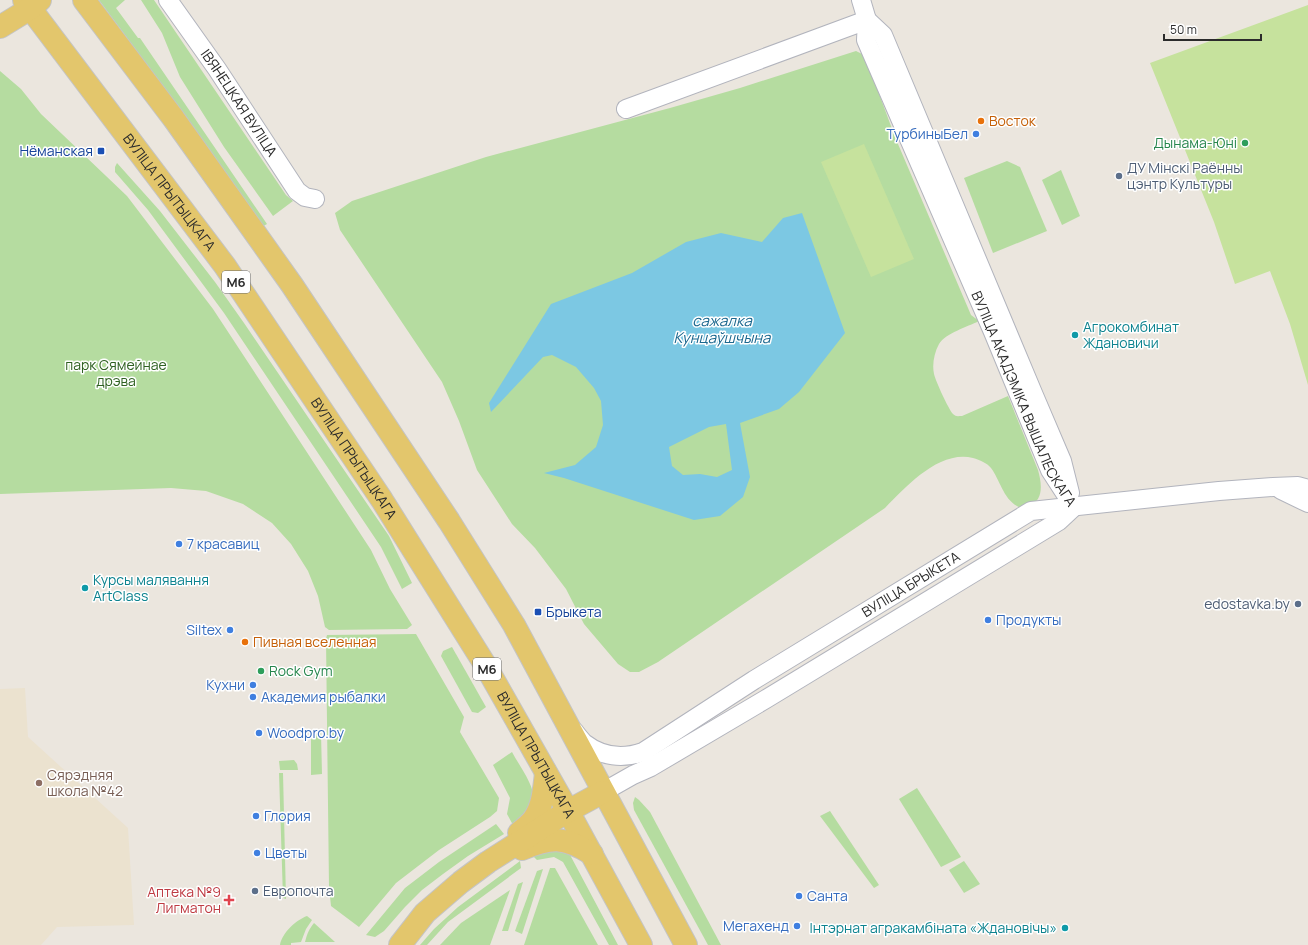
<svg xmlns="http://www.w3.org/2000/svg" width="1308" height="945" font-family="Manrope,sans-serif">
<rect width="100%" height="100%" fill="#ebe6de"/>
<path fill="#ebe2cf" d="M 25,688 L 28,737 L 128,828 L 134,925 L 57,927 L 41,945 L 0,945 L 0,689 Z"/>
<g fill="#b5dca0">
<path d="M 99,0 L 125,0 L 116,8 L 138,38 L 140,38 L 267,224 L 260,228 L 148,66 Z"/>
<path d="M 141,0 L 154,0 L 286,195 L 293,201 L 273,216 L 224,147 L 180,77 L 162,33 Z"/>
<path d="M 856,51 L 862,54 L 874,80 L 895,137 L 971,315 L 979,321 C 967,327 946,333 939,344 C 934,353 932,365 934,374 C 936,382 948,408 953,414 C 956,417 958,416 962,416 L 1008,396 L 1038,470 C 1042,484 1044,501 1028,506 C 1025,508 1020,508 1017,506 C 1003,498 1000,480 991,468 C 987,463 980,460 973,458 C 939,450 907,486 885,508 L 658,662 L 639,672 L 630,672 L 618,664 L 584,624 L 566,589 L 535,548 L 512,524 L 477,470 L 459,421 L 442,382 L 340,230 L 335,213 L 352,201 L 486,157 L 670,108 L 740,88 Z"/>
<path d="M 0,71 L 21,89 L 41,114 L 127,196 L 213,309 L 371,550 L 390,589 L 412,625 L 407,629 L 329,630 L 325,627 L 318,596 L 308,571 L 291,544 L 272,523 L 243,504 L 206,491 L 171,488 L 0,494 Z"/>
<path d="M 1007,161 L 1020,167 L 1047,231 L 993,253 L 964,178 Z"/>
<path d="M 117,163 L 160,211 L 215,282 L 244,323 L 389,536 L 412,583 L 402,589 L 381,547 L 224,313 L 148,210 L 115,172 L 115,167 Z"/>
<path d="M 1061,170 L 1080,216 L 1062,225 L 1042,180 Z"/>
<path d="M 416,634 L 464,717 L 460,732 L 499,798 L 497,811 L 490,817 L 439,850 L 396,883 L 359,927 L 331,906 L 329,887 L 326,639 L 327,635 Z"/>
<path d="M 452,647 L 486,707 L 478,713 L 472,712 L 441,656 L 443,651 Z"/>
<path d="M 321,733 L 322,774 L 311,775 L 311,740 C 313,734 315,734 321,733 Z"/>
<path d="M 512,752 C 520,767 534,784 534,801 L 514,827 L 507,814 L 510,798 L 493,765 Z"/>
<path d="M 294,760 L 297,764 L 298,770 L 280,770 L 279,761 Z"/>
<path d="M 279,773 L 283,773 L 286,899 L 283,898 Z"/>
<path d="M 917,788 L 961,857 L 941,867 L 899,799 Z"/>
<path d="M 635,797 L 639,800 L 650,812 L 721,945 L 708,945 L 634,810 L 633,803 Z"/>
<path d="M 830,811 L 879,885 L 874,888 L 820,816 Z"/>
<path d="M 496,824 L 504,834 L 468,856 L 443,874 L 422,890 L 405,907 L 384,931 L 375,937 L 366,935 L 405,888 L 439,862 Z"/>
<path d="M 552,847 L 569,853 L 618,945 L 609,945 L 563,862 L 554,857 L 537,860 L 531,854 Z"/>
<path d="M 520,861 L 521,868 L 448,922 L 427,945 L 420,945 L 434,929 L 458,907 Z"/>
<path d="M 964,861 L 980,884 L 964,893 L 949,870 Z"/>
<path d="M 550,868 L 555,868 L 598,945 L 524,945 Z"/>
<path d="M 543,869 L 522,934 L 515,931 L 537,871 Z"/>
<path d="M 523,882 L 508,931 L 502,931 L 518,884 Z"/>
<path d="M 510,890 L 490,945 L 440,945 L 461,923 Z"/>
<path d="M 307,916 L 312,920 L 306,929 L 301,942 L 291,943 L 291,945 L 280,945 C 282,933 296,920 307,916 Z"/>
<path d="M 314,923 L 335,942 L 305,942 C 307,934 309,929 314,923 Z"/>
</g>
<g fill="#c6e29d">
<path d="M 1308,5 L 1308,385 L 1290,324 L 1270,271 L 1235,284 L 1214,222 L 1150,63 Z"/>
<path d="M 864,144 L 914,259 L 871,277 L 821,162 Z"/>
</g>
<path fill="#7cc8e3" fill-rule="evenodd" d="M 802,213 L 845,333 L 799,392 L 779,409 L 740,423 L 750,477 L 743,497 L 720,516 L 694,520 L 564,478 L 544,473 L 575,465 L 596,447 L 603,425 L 601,401 L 594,388 L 576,367 L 552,355 L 543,357 L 491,412 L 489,403 L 551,304 L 632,273 L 686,242 L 721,233 L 762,242 L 783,218 ZM 726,424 L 732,470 L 717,477 L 700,474 L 683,475 L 672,466 L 669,447 L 709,427 Z"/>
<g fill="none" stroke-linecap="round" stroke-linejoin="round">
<g stroke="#b2b4bd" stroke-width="20">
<g id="minor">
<path id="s1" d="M 168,0 L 217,69 L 297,191 L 305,197 L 315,199"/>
<path id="s2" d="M 861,0 L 867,20 L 866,40 L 993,332 L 1050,470 L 1074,507"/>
<path d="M 867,20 L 883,35 L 1033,393 L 1062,461 L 1070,493"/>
<path d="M 626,109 L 867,20"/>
<path d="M 1281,490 L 1308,503"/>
<path id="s3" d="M 574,731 C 577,735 581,740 584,743 C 602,757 623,759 643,752 L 754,680 L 1031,511 L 1219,491 L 1273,487 L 1298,486 L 1308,489"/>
<path d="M 603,792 L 633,775 L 651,767 L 766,699 L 1059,521 L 1074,507"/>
</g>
</g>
<g stroke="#c4c4c4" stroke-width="24">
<g id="major">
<path id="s4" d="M 24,0 L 225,266 L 382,500 L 484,663 L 568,811 L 641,945"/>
<path d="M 84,0 L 174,119 L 292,285 L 449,521 L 514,625 L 686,945"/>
<path d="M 0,27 L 31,8 L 40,0"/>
<path d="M 519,833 C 523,829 529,825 533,820 C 543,807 544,789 546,773"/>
<path d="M 522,849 C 551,837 564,836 592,854"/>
<path d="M 400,945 L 425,913 L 461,882 L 488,862 L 568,811 L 603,792"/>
</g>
</g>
<use href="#minor" stroke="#fff" stroke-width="18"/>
<use href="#major" stroke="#e3c66c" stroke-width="22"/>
</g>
<g fill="#e8710a" stroke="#fff" stroke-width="1.5">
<circle cx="981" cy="121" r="4"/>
<circle cx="245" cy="642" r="4"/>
</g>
<g fill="#3f7fe0" stroke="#fff" stroke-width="1.5">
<circle cx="976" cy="134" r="4"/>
<circle cx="179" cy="544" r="4"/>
<circle cx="988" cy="620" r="4"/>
<circle cx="230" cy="630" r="4"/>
<circle cx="253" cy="685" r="4"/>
<circle cx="253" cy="697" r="4"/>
<circle cx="259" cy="733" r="4"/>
<circle cx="256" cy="816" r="4"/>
<circle cx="257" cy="853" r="4"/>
<circle cx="799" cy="896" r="4"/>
<circle cx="797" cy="926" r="4"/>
</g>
<g fill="#2e9e5b" stroke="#fff" stroke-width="1.5">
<circle cx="1245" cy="143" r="4"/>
<circle cx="261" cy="671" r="4"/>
</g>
<g fill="#1a4fb4" stroke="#fff" stroke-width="1.5">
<rect x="97" y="147" width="8" height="8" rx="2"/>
<rect x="534" y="608" width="8" height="8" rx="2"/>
</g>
<g fill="#5c6f8a" stroke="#fff" stroke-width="1.5">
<circle cx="1119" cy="176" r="4"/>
<circle cx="1298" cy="604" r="4"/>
<circle cx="255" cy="891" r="4"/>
</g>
<g fill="#0f9aa8" stroke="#fff" stroke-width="1.5">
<circle cx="1075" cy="335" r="4"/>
<circle cx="85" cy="588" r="4"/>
<circle cx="1065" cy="928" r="4"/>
</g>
<circle fill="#8d6e63" stroke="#fff" stroke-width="1.5" cx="39" cy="783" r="4"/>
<path fill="#e0444e" stroke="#fff" stroke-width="1.5" d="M227 894h4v4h4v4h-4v4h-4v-4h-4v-4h4z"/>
<g text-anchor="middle" stroke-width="3" stroke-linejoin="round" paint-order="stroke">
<g fill="#fff" stroke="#6b6b6b" stroke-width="1">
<rect x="222" y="271" width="28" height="22" rx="3"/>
<rect x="473" y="658" width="28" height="22" rx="3"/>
</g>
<g font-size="13" font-weight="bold" fill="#2b2b2b">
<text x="236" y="287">М6</text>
<text x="487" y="674">М6</text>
</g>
<g font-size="14" fill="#2b2b2b" stroke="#fff">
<text dy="5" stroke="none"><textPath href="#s1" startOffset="125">ІВЯНЕЦКАЯ ВУЛІЦА</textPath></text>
<text dy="5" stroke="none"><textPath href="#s4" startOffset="241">ВУЛІЦА ПРЫТЫЦКАГА</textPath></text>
<text dy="5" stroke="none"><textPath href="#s2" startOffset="433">ВУЛІЦА АКАДЭМІКА ВЫШАЛЕСКАГА</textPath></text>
<text dy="5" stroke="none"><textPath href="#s4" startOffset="565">ВУЛІЦА ПРЫТЫЦКАГА</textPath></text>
<text dy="5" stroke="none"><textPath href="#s3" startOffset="394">ВУЛІЦА БРЫКЕТА</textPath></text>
<text dy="5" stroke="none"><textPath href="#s4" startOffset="913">ВУЛІЦА ПРЫТЫЦКАГА</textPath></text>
</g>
<g font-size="14" fill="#c56008" stroke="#fff" text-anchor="start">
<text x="989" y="126">Восток</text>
<text x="253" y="647">Пивная вселенная</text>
</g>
<g font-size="14" fill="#366cbe" stroke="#fff" text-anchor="start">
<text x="968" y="139" text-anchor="end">ТурбиныБел</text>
<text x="187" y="549">7 красавиц</text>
<text x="996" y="625">Продукты</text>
<text x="222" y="635" text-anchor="end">Siltex</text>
<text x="245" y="690" text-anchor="end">Кухни</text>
<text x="261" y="702">Академия рыбалки</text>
<text x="267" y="738">Woodpro.by</text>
<text x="264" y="821">Глория</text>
<text x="265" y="858">Цветы</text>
<text x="807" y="901">Санта</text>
<text x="789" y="931" text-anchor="end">Мегахенд</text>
</g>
<g font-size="14" fill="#27864d" stroke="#fff" text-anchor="end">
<text x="1237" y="148">Дынама-Юні</text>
<text x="269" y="676" text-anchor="start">Rock Gym</text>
</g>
<g font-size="14" fill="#164399" stroke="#fff" text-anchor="end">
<text x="93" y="156">Нёманская</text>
<text x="546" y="617" text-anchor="start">Брыкета</text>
</g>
<g font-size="14" fill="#4e5e75" stroke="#fff" text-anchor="start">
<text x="1127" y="173">ДУ Мінскі Раённы<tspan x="1127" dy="16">цэнтр Культуры</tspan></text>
<text x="1290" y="609" text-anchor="end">edostavka.by</text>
<text x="263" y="896">Европочта</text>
</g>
<g font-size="14" fill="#0d838f" stroke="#fff" text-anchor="start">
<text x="1083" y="332">Агрокомбинат<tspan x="1083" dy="16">Ждановичи</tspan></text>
<text x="93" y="585">Курсы малявання<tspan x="93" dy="16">ArtClass</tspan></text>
<text x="1057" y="933" text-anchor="end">Інтэрнат агракамбіната «Ждановічы»</text>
</g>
<g font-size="14" fill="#2f6122" stroke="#fff">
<text x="116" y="370">парк Сямейнае<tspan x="116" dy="16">дрэва</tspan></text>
</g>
<g font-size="14" fill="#785e54" stroke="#fff" text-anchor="start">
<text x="47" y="780">Сярэдняя<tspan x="47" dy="16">школа №42</tspan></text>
</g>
<g font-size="14" fill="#be3a42" stroke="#fff" text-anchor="end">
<text x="221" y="897">Аптека №9<tspan x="221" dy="16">Лигматон</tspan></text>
</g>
<g font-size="15" font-style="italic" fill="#1b688f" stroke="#fff">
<text x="722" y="326">сажалка<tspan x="722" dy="17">Кунцаўшчына</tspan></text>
</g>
</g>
<path d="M1164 34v6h97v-6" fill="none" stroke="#2b2b2b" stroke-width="2"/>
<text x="1170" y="34" font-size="12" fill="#2b2b2b" stroke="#ffffff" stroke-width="3" paint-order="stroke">50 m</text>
</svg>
